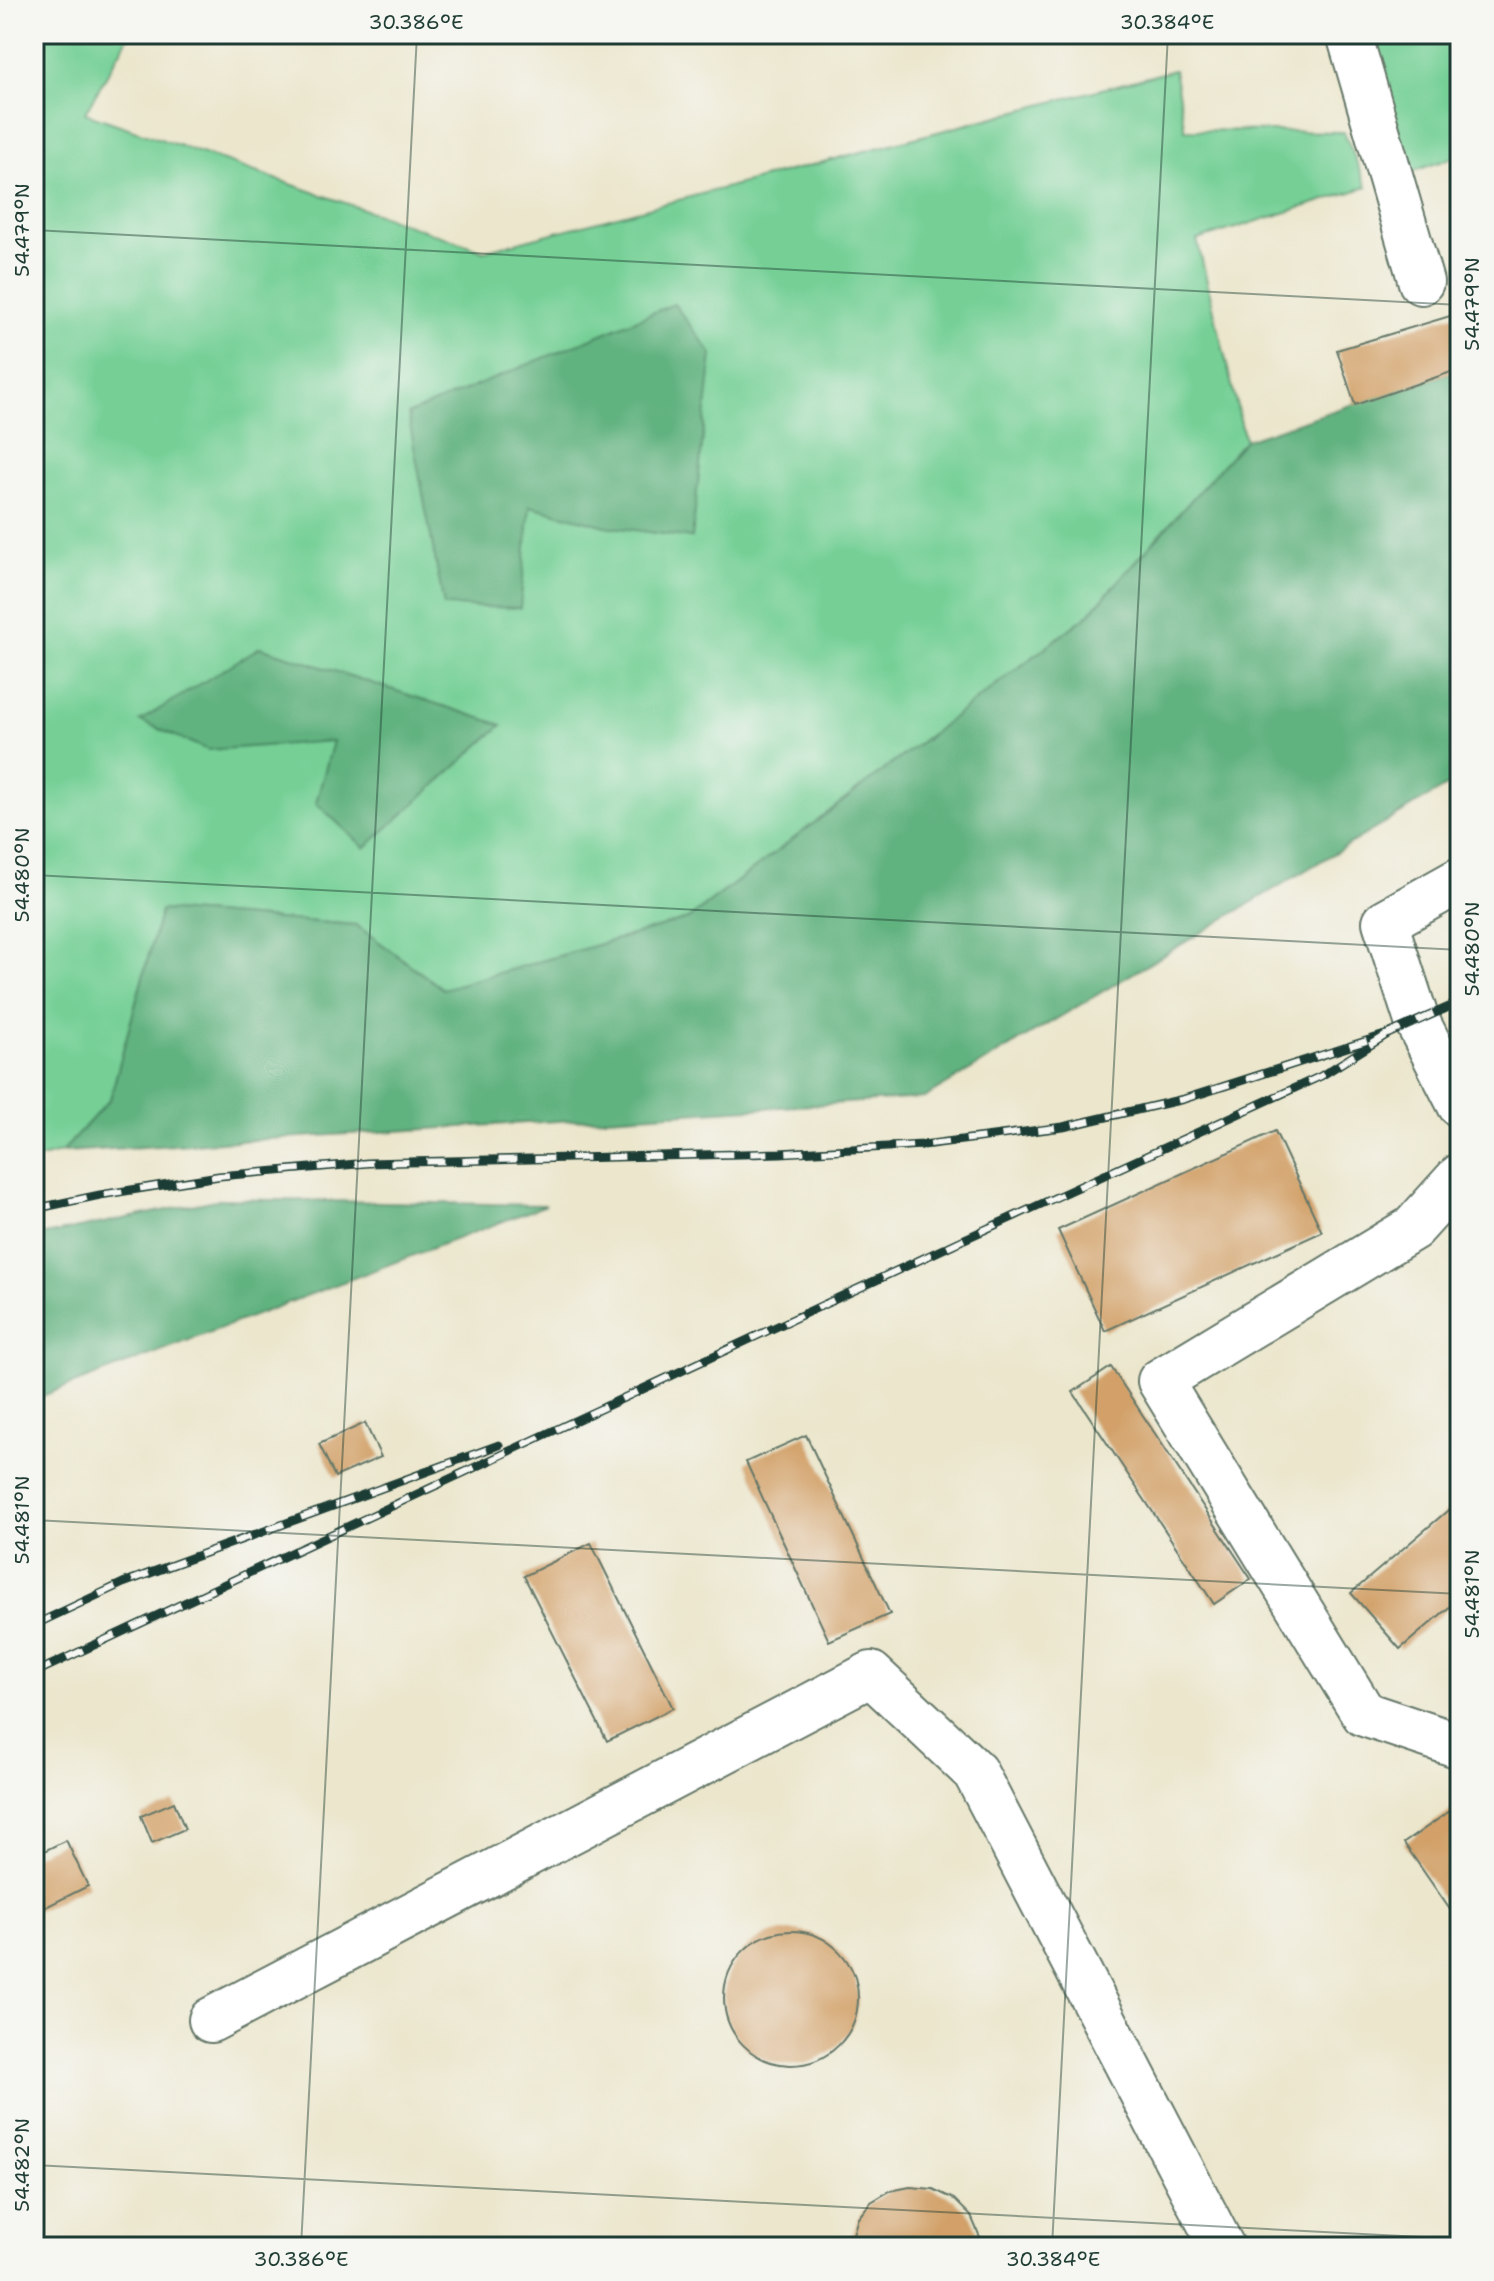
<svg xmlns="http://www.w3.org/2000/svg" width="1494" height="2281" font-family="'Shantell Sans',sans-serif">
<rect width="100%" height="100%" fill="#f6f6f2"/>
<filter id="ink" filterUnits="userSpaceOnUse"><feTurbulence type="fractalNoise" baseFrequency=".0125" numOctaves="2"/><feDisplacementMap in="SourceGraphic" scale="16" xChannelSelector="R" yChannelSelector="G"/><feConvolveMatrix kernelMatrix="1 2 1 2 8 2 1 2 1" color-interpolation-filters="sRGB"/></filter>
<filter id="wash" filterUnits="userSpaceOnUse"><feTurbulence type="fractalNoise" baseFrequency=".006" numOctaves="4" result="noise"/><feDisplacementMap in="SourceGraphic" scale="32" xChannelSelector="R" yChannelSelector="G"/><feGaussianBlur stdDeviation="1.8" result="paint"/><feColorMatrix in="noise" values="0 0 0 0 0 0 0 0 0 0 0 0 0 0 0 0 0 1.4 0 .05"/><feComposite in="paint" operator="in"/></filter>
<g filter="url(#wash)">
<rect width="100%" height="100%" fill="#ebe6cc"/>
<g fill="#76d096" stroke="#4a8665" stroke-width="2">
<path d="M 34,34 L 130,34 L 85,113 L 484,251 L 1174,70 L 1185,130 L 1344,132 L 1367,187 L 1197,240 L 1245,440 L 1088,615 L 688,919 L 443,989 L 356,925 L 161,910 L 110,1099 L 62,1152 L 34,1160 Z"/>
<path d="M 1368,34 L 1460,34 L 1460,155 L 1411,172 Z"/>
</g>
<g fill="#60b27f" stroke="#40785a" stroke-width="2">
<path d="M 674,304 L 712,354 L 692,538 L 606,526 L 530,506 L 520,608 L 444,606 L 408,414 Z"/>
<path d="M 1460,369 L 1460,778 L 924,1098 L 62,1152 L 110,1099 L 161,910 L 356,925 L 443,989 L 688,919 L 1088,615 L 1245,440 Z"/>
<path d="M 260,647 L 502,725 L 365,848 L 316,803 L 333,741 L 208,750 L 140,721 Z"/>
<path d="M 221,1199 L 546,1205 L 34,1399 L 34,1237 Z"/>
</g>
<g id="blocks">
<g fill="#d2a067">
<path d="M 1460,313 L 1460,369 L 1355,405 L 1337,350 Z"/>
<path d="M 1275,1131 L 1322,1232 L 1105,1331 L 1058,1230 Z"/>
<path d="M 1111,1367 L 1251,1579 L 1214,1604 L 1073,1392 Z"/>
<path d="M 365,1423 L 381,1457 L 335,1477 L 319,1444 Z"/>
<path d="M 806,1435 L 890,1614 L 829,1641 L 746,1462 Z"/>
<path d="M 1460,1500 L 1460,1598 L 1400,1649 L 1351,1593 Z"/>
<path d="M 591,1543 L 673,1708 L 607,1741 L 524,1576 Z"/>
<path d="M 174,1802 L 185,1829 L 152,1843 L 141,1816 Z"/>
<path d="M 1460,1804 L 1460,1924 L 1404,1843 Z"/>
<path d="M 66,1840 L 88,1886 L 34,1913 L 34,1856 Z"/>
<circle cx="791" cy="1998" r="67"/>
<path d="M 910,2187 L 933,2189 L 954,2199 L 971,2216 L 980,2237 L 981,2247 L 849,2247 L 858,2218 L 871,2202 L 890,2191 Z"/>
</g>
</g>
</g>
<g filter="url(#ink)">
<use href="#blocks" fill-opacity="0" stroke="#667869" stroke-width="2"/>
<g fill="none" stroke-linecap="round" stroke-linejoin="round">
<g stroke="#667869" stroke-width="48">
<g id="minor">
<path d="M 1349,34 L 1421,282"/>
<path d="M 1460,880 L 1385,922 L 1417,1021 L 1460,1105"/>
<path d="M 1460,1176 L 1413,1228 L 1160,1381 L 1364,1714 L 1460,1746"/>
<path d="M 211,2020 L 871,1674 L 975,1772 L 1222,2247"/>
</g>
</g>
<use href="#minor" stroke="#fff" stroke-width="44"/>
<g stroke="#1f3d34" stroke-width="9">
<g id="rail">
<path d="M 34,1209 L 100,1195 L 219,1176 L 368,1163 L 780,1153 L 923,1145 L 1063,1127 L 1184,1099 L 1388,1034 L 1460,1002"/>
<path d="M 34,1625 L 123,1583 L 499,1445"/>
<path d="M 34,1673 L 958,1242 L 1321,1076 L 1388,1034"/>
</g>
</g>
<use href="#rail" stroke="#f6f6f2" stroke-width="6" stroke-dasharray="18" stroke-linecap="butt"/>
</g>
</g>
<path fill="none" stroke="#1f3d34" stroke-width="2" stroke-opacity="0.45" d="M 34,230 L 1460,305M 34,875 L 1460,950M 34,1520 L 1460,1594M 34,2165 L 1460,2239M 301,2247 L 417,34M 1052,2247 L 1168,34"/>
<rect width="1494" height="2281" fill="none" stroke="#f6f6f2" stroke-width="88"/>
<rect x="44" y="44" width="1406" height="2193" fill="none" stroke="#1f3d34" stroke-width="3"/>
<g font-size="20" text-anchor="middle" fill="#1f3d34">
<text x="416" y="29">30.386°E</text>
<text x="1167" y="29">30.384°E</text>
<text transform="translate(22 230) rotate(-90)" y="7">54.479°N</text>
<text transform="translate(1472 304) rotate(-90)" y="7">54.479°N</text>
<text transform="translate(22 875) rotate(-90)" y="7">54.480°N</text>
<text transform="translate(1472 949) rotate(-90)" y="7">54.480°N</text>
<text transform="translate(22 1520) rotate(-90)" y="7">54.481°N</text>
<text transform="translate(1472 1594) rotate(-90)" y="7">54.481°N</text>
<text transform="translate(22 2165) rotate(-90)" y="7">54.482°N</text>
<text x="301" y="2266">30.386°E</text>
<text x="1053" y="2266">30.384°E</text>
</g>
</svg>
